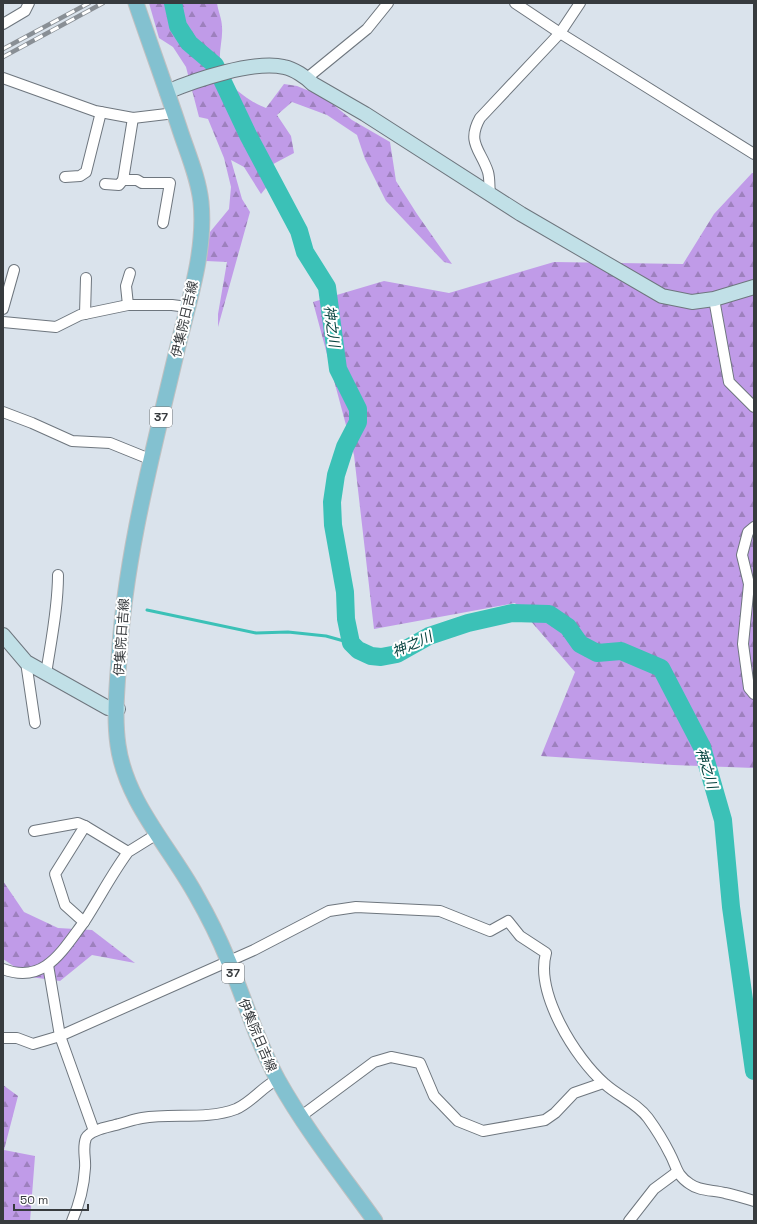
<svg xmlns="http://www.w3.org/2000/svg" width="757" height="1224" font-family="'Space Grotesk','Noto Sans JP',sans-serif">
<defs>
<pattern id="forest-firs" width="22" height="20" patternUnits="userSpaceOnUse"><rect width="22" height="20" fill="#c09be8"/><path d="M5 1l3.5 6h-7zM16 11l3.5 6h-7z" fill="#9d80bd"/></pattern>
</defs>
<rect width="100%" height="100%" fill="#dae3ec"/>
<g fill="url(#forest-firs)">
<path d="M 149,3 L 217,3 C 218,11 222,19 222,27 C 223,38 219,50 220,61 C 222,83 248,101 266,108 L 284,84 L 297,86 L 324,97 L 352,120 L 390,142 L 396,181 L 417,214 L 452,264 L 444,262 L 386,201 L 365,159 L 357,135 L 327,115 L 292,102 L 277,115 L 291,136 L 294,153 L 262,170 L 269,184 L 261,194 L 244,167 L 231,160 L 242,199 L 250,212 L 218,327 L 218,314 L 227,262 L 206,261 L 210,232 L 229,209 L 231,187 L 224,158 L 208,119 L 199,117 L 186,67 L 173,47 L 159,38 Z"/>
<path d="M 752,173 L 754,173 L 754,768 L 673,765 L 541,756 L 575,672 L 515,603 L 374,629 L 354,455 L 313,302 L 384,281 L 449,293 L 554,262 L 683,264 L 714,214 Z"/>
<path d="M 3,881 L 24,912 L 58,928 L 92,930 L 135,963 L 92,955 L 60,981 L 30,977 L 3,959 Z"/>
<path d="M 3,1085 L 18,1096 L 4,1150 L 35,1156 L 30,1221 L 3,1221 Z"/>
</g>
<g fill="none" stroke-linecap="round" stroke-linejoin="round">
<path stroke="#3bc1b7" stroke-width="3" d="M 147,610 L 256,633 L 288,632 L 326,636 L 351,643"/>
<path stroke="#3bc1b7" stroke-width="18" d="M 173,3 L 178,26 L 189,43 L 215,65 L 248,135 L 299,231 L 305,252 L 327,287 L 338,369 L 358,409 L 358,422 L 345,447 L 336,475 L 332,502 L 333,525 L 345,592 L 346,619 L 351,643 L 358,650 L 371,656 L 381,657 L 397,654 L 429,636 L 468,623 L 512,613 L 549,614 L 568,627 L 580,644 L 597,653 L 621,651 L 661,668 L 702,747 L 723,820 L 731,907 L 754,1071"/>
<g stroke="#6e767e" stroke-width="12">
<g id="street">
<path d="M 515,3 L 560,33 L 754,154"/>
<path d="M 3,24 L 25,11 L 29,3"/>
<path d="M 3,78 L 95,111 L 133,118 L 175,113"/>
<path d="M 307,78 L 367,29 L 388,3"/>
<path d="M 133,118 L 123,180 L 137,180 L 142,183 L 170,183 L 163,223"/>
<path d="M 65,177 L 80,176 L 86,172 L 101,112"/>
<path d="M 105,184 L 119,185 L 123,180"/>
<path d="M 490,194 C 489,187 490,179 488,172 C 481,150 466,143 480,118 L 560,33 L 580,3"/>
<path d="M 714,299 L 729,382 L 754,407"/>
<path d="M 128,305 L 126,286 L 130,273"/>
<path d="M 3,309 L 14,270"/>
<path d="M 85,314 L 86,278"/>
<path d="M 3,322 L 56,327 L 80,315 L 128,305 L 172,305 L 187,307"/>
<path d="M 3,412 L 32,423 L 72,441 L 110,443 L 152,460"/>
<path d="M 754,527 L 748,532 L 742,555 L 749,584 L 743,644 L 749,688 L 754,694"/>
<path d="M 26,662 L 35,723"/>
<path d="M 46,674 C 51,641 58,608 58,575"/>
<path d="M 34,831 L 78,823 L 85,826"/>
<path d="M 128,852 C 111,875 99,899 84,922 L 65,905 L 55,874 L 85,826 L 128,852 L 157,834"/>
<path d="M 48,965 L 60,1036 L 94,1131"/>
<path d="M 3,969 C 44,985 62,951 84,922"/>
<path d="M 3,1038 L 17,1038 L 33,1044 L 60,1036 L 254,950 L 329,911 L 356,907 L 440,911 L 490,931 L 508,921 L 520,936 L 546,953 C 535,993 575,1058 605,1084 C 618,1096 637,1103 648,1118 C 656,1129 664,1142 670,1154 C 677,1167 676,1175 690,1184 C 699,1191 713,1190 725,1193 C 735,1195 744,1198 754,1201"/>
<path d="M 300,1117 L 374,1062 L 391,1057 L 420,1063 L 434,1096 L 458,1121 L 483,1131 L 545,1120 L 555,1113 L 574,1093 L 603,1083"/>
<path d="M 72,1221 C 79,1205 84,1186 85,1168 C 86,1159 82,1148 86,1138 C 91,1129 110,1127 119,1124 C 127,1122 135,1119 142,1118 C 173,1113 207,1120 236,1109 C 252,1102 262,1087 278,1079"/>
<path d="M 629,1221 L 654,1189 L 677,1172"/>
</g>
</g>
<g stroke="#6e767e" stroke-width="16">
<g id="secondary">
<path d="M 167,92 C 195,80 254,60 284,67 C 294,69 306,77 313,84 L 365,114 L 521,214 L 662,296 L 692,302 L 714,299 L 754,287"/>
<path d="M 3,635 L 26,662 L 108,708 L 118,709"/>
</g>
</g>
<g stroke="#bfc0c1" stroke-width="17">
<path id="primary" d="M 136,3 C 150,44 165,85 179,127 C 187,152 198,176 201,202 C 206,252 188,303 177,350 C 153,452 125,555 119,659 C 117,687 114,717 118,745 C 126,802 169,846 196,895 C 208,916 219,938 228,960 C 245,1000 257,1042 278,1080 C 306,1130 342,1175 375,1221"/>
</g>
<use href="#street" stroke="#fff" stroke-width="10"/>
<use href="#secondary" stroke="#c1e0e7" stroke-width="14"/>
<use href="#primary" stroke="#83c1d0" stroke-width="15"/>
<g stroke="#898f95" stroke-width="4.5">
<g id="rail">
<path d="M 3,49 L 89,3"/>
<path d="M 3,57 L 103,3"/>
</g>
</g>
<use href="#rail" stroke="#fff" stroke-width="3" stroke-dasharray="9" stroke-linecap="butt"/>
</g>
<g text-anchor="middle" stroke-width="4" stroke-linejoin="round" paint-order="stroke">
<g fill="#fff" stroke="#737678" stroke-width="1">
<rect x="150" y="407" width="22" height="20" rx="3"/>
<rect x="222" y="963" width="22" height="20" rx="3"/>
</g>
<g font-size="12" font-weight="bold" fill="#373b3e">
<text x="161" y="421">37</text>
<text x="233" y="977">37</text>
</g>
<g font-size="13" fill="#373b3e" stroke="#fff">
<text transform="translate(184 319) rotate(-77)" y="5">伊集院日吉線</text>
<text transform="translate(121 637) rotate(-86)" y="5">伊集院日吉線</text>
<text transform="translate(258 1035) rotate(67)" y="5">伊集院日吉線</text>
</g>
<g font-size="14" font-style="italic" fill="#074440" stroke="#fff">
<text transform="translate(332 326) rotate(82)" y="5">神之川</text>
<text transform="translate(412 644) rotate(-24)" y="5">神之川</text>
<text transform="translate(707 768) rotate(73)" y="5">神之川</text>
</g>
</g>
<rect width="757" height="1224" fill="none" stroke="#373b3e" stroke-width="8"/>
<path d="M14 1204v6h74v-6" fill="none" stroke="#373b3e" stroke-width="2"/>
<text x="20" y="1204" font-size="12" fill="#373b3e" stroke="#ffffff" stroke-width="3" paint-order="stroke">50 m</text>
</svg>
